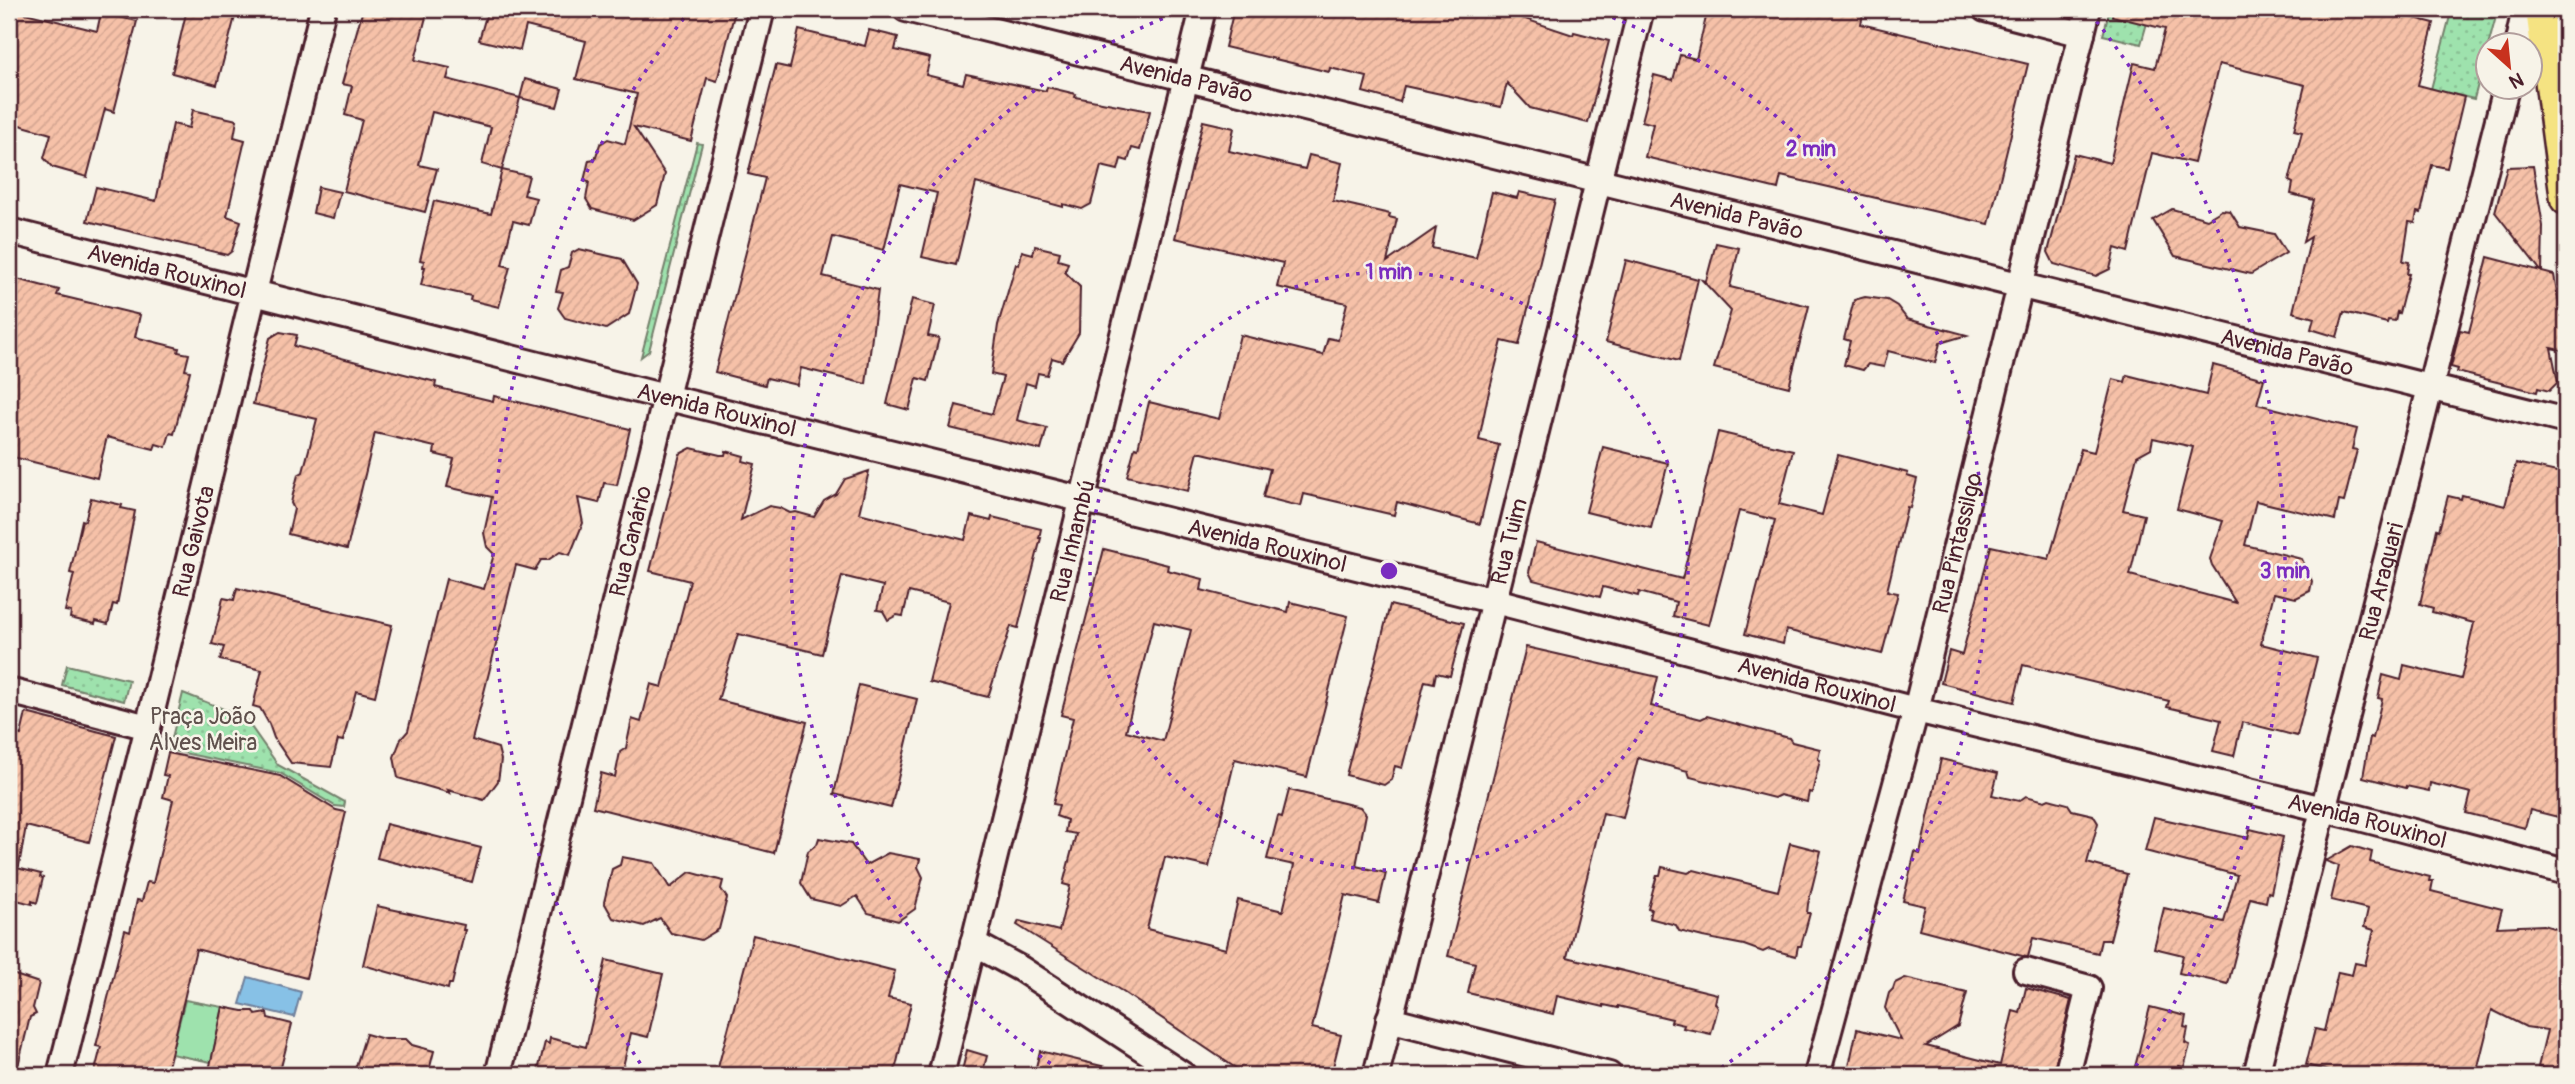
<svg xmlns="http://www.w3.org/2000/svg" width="2575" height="1084" font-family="Pangolin,sans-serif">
<defs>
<pattern id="park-dots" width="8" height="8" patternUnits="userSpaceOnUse" patternTransform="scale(1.75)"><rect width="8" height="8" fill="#9ee2ad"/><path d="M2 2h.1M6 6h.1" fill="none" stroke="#8ac195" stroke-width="1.8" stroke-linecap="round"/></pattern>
<pattern id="building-hatch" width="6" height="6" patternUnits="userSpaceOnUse" patternTransform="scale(1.75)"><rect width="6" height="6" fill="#f6c1a8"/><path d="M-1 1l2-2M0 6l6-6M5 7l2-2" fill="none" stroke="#d4a591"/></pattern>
</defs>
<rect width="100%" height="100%" fill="#f7f3e8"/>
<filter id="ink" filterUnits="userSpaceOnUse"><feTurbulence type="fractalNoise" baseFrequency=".0143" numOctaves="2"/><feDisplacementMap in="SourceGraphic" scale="14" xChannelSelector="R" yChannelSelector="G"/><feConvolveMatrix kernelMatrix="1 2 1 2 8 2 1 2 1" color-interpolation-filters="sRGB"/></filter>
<g filter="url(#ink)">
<path fill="#9ee2ad" stroke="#74806c" stroke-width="2" d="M 185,1000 L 223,1007 L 211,1062 L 171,1054 Z"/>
<g fill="url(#park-dots)" stroke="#74806c" stroke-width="2">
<path d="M 2110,9 L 2151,9 L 2141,44 L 2103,35 Z"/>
<path d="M 2421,9 L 2498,9 L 2474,99 L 2431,89 L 2450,16 Z"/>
<path d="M 697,143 L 702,144 L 649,351 L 641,357 Z"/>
<path d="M 67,665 L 129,680 L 124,701 L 62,685 Z"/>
<path d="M 183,693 L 244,717 L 278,765 L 345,802 L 344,807 L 335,806 L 280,773 L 169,750 Z"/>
</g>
<path fill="#87c1e6" stroke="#6f809b" stroke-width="2" d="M 248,977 L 301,992 L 294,1017 L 240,1004 Z"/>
<g fill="url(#building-hatch)" stroke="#4a1f2b" stroke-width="2" fill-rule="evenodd">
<path d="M 9,9 L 97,31 L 101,13 L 137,21 L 114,112 L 105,109 L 87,177 L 52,167 L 44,158 L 51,134 L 9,122 Z"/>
<path d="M 187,9 L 237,9 L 217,85 L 172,73 Z"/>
<path d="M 363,9 L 428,9 L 415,60 L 450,68 L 447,79 L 520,98 L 502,170 L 482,164 L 491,127 L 432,112 L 419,165 L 437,169 L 425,212 L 344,191 L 362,120 L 345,115 L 352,86 L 342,84 Z"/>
<path d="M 488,9 L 725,9 L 724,12 L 734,15 L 717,81 L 707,78 L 691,141 L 634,127 L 665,174 L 657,205 L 633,220 L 592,209 L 586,199 L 589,182 L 584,181 L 589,160 L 595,159 L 600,144 L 608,139 L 625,144 L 637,94 L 576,79 L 586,41 L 526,26 L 520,50 L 479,40 Z"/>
<path d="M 1234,9 L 1495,9 L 1573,35 L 1574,32 L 1609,41 L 1588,123 L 1530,108 L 1507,83 L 1501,107 L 1404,86 L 1400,102 L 1363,92 L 1367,77 L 1330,68 L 1329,72 L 1225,47 Z"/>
<path d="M 1708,9 L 1864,9 L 1861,24 L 2028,64 L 1989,224 L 1781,176 L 1778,189 L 1645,157 L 1653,124 L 1642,121 L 1654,75 L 1673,80 L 1680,55 L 1696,59 Z"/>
<path d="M 2113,9 L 2379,9 L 2434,23 L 2418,85 L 2464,97 L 2447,168 L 2432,165 L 2421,213 L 2417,212 L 2415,223 L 2409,222 L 2403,261 L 2409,262 L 2407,274 L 2409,274 L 2399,313 L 2397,312 L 2395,321 L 2388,320 L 2387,323 L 2344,312 L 2337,337 L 2311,329 L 2314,318 L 2293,312 L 2311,237 L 2303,242 L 2314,200 L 2291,194 L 2293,183 L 2289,181 L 2302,132 L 2294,130 L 2305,85 L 2219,64 L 2194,163 L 2152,153 L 2128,252 L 2115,248 L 2110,269 L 2096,276 L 2054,264 L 2048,252 L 2074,154 L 2110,163 L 2134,63 L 2155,68 L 2165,29 L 2112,16 Z"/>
<path d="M 799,30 L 865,46 L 869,30 L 898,37 L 895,50 L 930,58 L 926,75 L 963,84 L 966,74 L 1046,91 L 1047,87 L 1076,94 L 1075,97 L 1150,111 L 1140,150 L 1132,148 L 1128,161 L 1121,159 L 1118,170 L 1101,166 L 1091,204 L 1082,209 L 1063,204 L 1063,207 L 976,183 L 956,265 L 922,257 L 937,193 L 900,184 L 884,250 L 833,237 L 823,276 L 878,290 L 866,384 L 801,368 L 797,385 L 767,378 L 765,385 L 715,372 L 765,178 L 748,174 L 776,65 L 790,68 Z"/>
<path d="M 525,79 L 562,89 L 557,107 L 520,98 Z"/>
<path d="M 193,110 L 237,120 L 234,137 L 245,140 L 227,216 L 241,221 L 232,251 L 227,255 L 87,221 L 96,187 L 156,201 L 173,124 L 189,128 Z"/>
<path d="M 1203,121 L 1234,128 L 1229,151 L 1305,169 L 1309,155 L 1342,163 L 1333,201 L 1390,214 L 1389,217 L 1397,219 L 1387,262 L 1436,228 L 1432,248 L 1476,258 L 1492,192 L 1517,198 L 1519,192 L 1555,200 L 1519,345 L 1502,341 L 1487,400 L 1479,440 L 1499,445 L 1480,524 L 1397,502 L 1394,515 L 1304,494 L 1301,506 L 1291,504 L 1263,497 L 1270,469 L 1198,452 L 1188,491 L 1127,476 L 1135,447 L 1138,448 L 1149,402 L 1219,419 L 1240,335 L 1323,355 L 1328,338 L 1338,340 L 1347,303 L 1277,287 L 1283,263 L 1175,238 Z"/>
<path d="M 2533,166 L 2543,226 L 2542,272 L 2554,275 L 2566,343 L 2566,351 L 2551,348 L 2558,382 L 2549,391 L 2538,388 L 2537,392 L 2457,372 L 2458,369 L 2451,367 L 2460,330 L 2469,332 L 2488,257 L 2541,271 L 2495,212 L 2507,167 Z"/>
<path d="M 502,170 L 529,176 L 524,195 L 536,198 L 529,225 L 513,221 L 502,265 L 510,267 L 499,307 L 470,300 L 471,296 L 421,285 L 425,267 L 423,267 L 424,261 L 420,260 L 434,201 L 491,214 Z"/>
<path d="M 318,187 L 340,192 L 333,218 L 313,213 Z"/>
<path d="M 2172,209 L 2207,219 L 2222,210 L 2230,211 L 2240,227 L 2274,234 L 2286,253 L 2251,274 L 2175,256 L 2153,220 Z"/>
<path d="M 1716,243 L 1739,248 L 1730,287 L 1809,306 L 1789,387 L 1714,368 L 1731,311 L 1702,280 L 1706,281 Z"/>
<path d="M 1035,246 L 1060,252 L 1058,260 L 1068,263 L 1065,272 L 1080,287 L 1079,333 L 1062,361 L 1052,358 L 1047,375 L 1038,373 L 1035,386 L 1026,383 L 1017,420 L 1047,428 L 1041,450 L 950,428 L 956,405 L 992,414 L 1003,377 L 991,374 L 998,325 L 1016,264 L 1019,265 L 1022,251 L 1033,254 Z"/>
<path d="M 579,249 L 622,259 L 637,284 L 629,314 L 606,329 L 565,318 L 558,308 L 563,292 L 556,291 L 561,270 L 568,267 L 572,253 Z"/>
<path d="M 1626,260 L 1698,279 L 1679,361 L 1606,342 Z"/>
<path d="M 9,277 L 59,290 L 57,295 L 140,315 L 135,337 L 179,348 L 178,352 L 189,354 L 185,370 L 190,371 L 174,434 L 170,433 L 166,447 L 156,444 L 154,449 L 107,437 L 97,478 L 9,456 Z"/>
<path d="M 1865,297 L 1887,300 L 1897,306 L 1907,319 L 1967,335 L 1940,343 L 1935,363 L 1888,351 L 1884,367 L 1868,364 L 1863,370 L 1844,365 L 1850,341 L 1844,339 L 1854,300 Z"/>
<path d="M 912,299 L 935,305 L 928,336 L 939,338 L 928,381 L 917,378 L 909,410 L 887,404 Z"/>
<path d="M 280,332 L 297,335 L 294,346 L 436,382 L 435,387 L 493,401 L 494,396 L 630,429 L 617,485 L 604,483 L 599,503 L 578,498 L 583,523 L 570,555 L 560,552 L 548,560 L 541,560 L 535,570 L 516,565 L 472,740 L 498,748 L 501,760 L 498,781 L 484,800 L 448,790 L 450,793 L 398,778 L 394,757 L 401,739 L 408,731 L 446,579 L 484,589 L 494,554 L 487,547 L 484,533 L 492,497 L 447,487 L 454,459 L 434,454 L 435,447 L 375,433 L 347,549 L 288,534 L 294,509 L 291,503 L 293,494 L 298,475 L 303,472 L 317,419 L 253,404 L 270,338 Z"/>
<path d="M 2213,365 L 2264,379 L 2257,404 L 2357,429 L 2352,449 L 2357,450 L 2344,502 L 2339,501 L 2335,520 L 2256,501 L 2245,545 L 2302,559 L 2312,581 L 2310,591 L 2296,598 L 2274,593 L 2261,644 L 2317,658 L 2297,736 L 2242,722 L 2234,756 L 2213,751 L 2221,720 L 2167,707 L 2169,701 L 2023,665 L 2014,702 L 1941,683 L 1949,651 L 1962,655 L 1991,546 L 2049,559 L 2081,449 L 2094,452 L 2113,379 L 2125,382 L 2127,375 L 2206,395 ZM 2153,438 L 2193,447 L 2177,509 L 2223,521 L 2210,559 L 2212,565 L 2236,603 L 2130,575 L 2144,515 L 2123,510 L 2137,456 L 2151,448 Z"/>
<path d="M 1718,432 L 1793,450 L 1779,504 L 1822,515 L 1838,455 L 1908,473 L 1907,476 L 1917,479 L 1910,508 L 1907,507 L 1887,591 L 1898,593 L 1882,654 L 1786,630 L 1783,644 L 1745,634 L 1775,520 L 1739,511 L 1709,625 L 1673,616 L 1676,602 L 1639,592 L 1638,596 L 1603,587 L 1600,597 L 1533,580 L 1529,572 L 1536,542 L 1682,579 Z"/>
<path d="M 1603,447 L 1668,463 L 1651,528 L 1586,512 Z"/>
<path d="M 691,448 L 720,455 L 725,455 L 726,451 L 744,456 L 743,461 L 755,464 L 741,520 L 769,506 L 780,508 L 790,513 L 796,512 L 814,517 L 824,501 L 836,494 L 845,479 L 869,471 L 859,513 L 965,540 L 971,516 L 991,521 L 992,517 L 1041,529 L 1039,538 L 1041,538 L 1018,628 L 1011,626 L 988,697 L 929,682 L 949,602 L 909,592 L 903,616 L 897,615 L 888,620 L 883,611 L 877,610 L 883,586 L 842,576 L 822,654 L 738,634 L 718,700 L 807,722 L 774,853 L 593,807 L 601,773 L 615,777 L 620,752 L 626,748 L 632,719 L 641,722 L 651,684 L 662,687 L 690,581 L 650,571 L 680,454 Z"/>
<path d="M 2516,463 L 2566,474 L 2566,819 L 2530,810 L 2525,828 L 2466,813 L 2471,793 L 2430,783 L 2429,791 L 2406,786 L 2406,788 L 2363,777 L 2370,737 L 2373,738 L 2382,699 L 2378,698 L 2383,675 L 2401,680 L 2404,665 L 2461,679 L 2474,623 L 2432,612 L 2433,608 L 2420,604 L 2437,529 L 2439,530 L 2448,496 L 2461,499 L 2462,495 L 2505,506 Z"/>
<path d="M 91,498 L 122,505 L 121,508 L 135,511 L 117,605 L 113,604 L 108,624 L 96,621 L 95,624 L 70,618 L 71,612 L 65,611 L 74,574 L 70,573 L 82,520 L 85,521 Z"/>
<path d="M 1104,549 L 1168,565 L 1167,570 L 1203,579 L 1201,590 L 1288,612 L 1290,602 L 1348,616 L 1307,777 L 1235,759 L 1209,867 L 1165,857 L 1147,929 L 1226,949 L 1238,900 L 1283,911 L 1294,865 L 1267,859 L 1278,816 L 1282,817 L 1289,790 L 1360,807 L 1366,814 L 1356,866 L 1386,873 L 1379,903 L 1345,895 L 1312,1028 L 1341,1035 L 1331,1075 L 1246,1075 L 1120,990 L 1017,925 L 1019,921 L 1059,931 L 1070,886 L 1063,884 L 1076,834 L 1065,832 L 1067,820 L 1056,816 L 1059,805 L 1053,804 L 1073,718 L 1061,715 ZM 1154,621 L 1191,630 L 1163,741 L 1126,731 Z"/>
<path d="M 237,588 L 392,625 L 375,696 L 356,691 L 343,741 L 338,740 L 331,767 L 291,763 L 274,738 L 269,724 L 260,708 L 253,706 L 262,670 L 220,660 L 224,647 L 212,644 L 219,617 L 223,598 L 234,600 Z"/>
<path d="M 1390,605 L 1464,623 L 1450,676 L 1436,673 L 1434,683 L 1425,681 L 1402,768 L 1395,766 L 1391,780 L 1384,785 L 1346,775 Z"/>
<path d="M 1526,647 L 1658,677 L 1651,706 L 1701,719 L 1707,716 L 1789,738 L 1792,742 L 1820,749 L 1818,759 L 1820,760 L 1812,793 L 1809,792 L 1807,802 L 1780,795 L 1774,798 L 1690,777 L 1688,771 L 1638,758 L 1623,818 L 1603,813 L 1567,957 L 1717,994 L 1715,1003 L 1718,1008 L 1711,1034 L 1683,1028 L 1684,1025 L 1671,1022 L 1672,1019 L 1618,1006 L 1618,1008 L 1604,1005 L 1604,1007 L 1557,996 L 1553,1014 L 1468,993 L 1475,963 L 1448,956 Z"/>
<path d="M 859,685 L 917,699 L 891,808 L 834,794 Z"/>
<path d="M 26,713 L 116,736 L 89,842 L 26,826 L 19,866 L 9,865 L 9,732 L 21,735 Z"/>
<path d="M 168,753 L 280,776 L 336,810 L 346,812 L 306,978 L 196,949 L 166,1075 L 94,1075 L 101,1047 L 96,1046 L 125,930 L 130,932 L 137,900 L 142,901 L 147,882 L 153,883 L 173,800 L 163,797 L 168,776 L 163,775 Z"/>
<path d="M 1941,759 L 1998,773 L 1992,795 L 2019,801 L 2026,796 L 2045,801 L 2049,799 L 2068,804 L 2072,810 L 2093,815 L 2098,823 L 2087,863 L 2127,874 L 2110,940 L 2101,940 L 2098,953 L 2033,938 L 2028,957 L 2026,957 L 1919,929 L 1925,906 L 1903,901 L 1915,852 L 1920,854 Z"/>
<path d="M 2154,817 L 2248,838 L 2250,829 L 2283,837 L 2271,893 L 2268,892 L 2266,902 L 2250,898 L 2228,984 L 2179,973 L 2183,955 L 2154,948 L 2164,908 L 2224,922 L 2237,875 L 2145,851 Z"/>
<path d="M 386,824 L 481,848 L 472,882 L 377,858 Z"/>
<path d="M 819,838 L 851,844 L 866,865 L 888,853 L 920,859 L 918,867 L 923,877 L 915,909 L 898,921 L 868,913 L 857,896 L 841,906 L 811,899 L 801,883 L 808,851 L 817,844 Z"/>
<path d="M 1790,843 L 1821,851 L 1808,904 L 1807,913 L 1810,913 L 1801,946 L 1798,946 L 1796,956 L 1769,949 L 1763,952 L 1744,945 L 1703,937 L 1679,931 L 1676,925 L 1649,918 L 1651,909 L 1648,908 L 1657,875 L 1660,875 L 1662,867 L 1688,873 L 1694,870 L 1778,891 Z"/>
<path d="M 2352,846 L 2372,852 L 2370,862 L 2430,877 L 2429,881 L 2433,881 L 2431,891 L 2502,909 L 2497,927 L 2544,925 L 2566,932 L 2566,1074 L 2538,1067 L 2547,1030 L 2526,1027 L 2492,1010 L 2476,1075 L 2345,1075 L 2306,1065 L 2315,1029 L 2324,1031 L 2338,972 L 2352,975 L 2355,963 L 2365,965 L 2374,930 L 2364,927 L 2368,909 L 2331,900 L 2339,866 L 2326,861 Z"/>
<path d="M 622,857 L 654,863 L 670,888 L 690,872 L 723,881 L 721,889 L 727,898 L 719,929 L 701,940 L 671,933 L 660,918 L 644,926 L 613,918 L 604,902 L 612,869 L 620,865 Z"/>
<path d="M 9,866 L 41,874 L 40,877 L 43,878 L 37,903 L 32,901 L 32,904 L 9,898 Z"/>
<path d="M 377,906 L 464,925 L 463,930 L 465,930 L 452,984 L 449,984 L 448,989 L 363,965 Z"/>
<path d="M 753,935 L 895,971 L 888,998 L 911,1003 L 894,1075 L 716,1075 Z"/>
<path d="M 606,960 L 663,974 L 648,1037 L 631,1033 L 621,1075 L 537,1075 L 545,1042 L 549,1044 L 550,1038 L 586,1047 Z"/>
<path d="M 9,973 L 39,983 L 33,1008 L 36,1014 L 30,1017 L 16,1074 L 9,1073 Z"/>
<path d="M 1905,978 L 1967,993 L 1958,1026 L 1926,1046 L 2000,1065 L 2013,1011 L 2020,1013 L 2026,988 L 2071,1000 L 2053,1075 L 1847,1075 L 1857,1029 L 1901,1040 L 1885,1008 L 1889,993 L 1893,989 L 1895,983 Z"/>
<path d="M 223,1007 L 243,1011 L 254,1011 L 256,1015 L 267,1013 L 268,1018 L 292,1024 L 279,1075 L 208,1075 Z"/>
<path d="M 2150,1007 L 2186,1016 L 2184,1027 L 2188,1028 L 2185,1043 L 2190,1045 L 2184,1067 L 2179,1066 L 2177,1075 L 2133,1075 Z"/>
<path d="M 366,1034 L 384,1039 L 406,1039 L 412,1045 L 434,1051 L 428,1075 L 356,1075 L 358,1067 L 356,1066 Z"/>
<path d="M 967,1050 L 987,1056 L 982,1075 L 961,1075 Z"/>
<path d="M 1040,1051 L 1110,1068 L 1109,1075 L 1034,1075 Z"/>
</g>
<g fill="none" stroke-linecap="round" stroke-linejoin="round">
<g stroke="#4a1f2b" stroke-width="30">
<g id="minor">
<path id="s1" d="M 906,9 L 2566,421"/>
<path d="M 1985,9 L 2082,34"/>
<path d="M 2517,46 L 2525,9"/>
<path id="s2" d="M 9,231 L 665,397 L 1495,601 L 1916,710 L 2352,816 L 2566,872"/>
<path d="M 9,691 L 148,727"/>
<path d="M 973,943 L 1021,969 L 1183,1075"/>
<path d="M 2026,971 L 2089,988 L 2067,1075"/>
<path d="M 1389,1019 L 1609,1075"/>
<path id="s3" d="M 60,1075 L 148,727 L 323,9"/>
<path id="s4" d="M 498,1075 L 762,9"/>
<path id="s5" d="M 941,1075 L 1203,9"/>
<path id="s6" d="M 1376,1075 L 1641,9"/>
<path id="s7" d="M 1817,1075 L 1916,710 L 2088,9"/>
<path id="s8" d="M 2256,1075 L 2506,88"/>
</g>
</g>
<g stroke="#4a1f2b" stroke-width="35">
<path id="major" d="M 2541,9 L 2566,199"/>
</g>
<use href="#minor" stroke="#f7f3e8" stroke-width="24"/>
<use href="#major" stroke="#f5e382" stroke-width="30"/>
</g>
</g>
<g fill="none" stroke="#7b2cbf" stroke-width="3.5" stroke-dasharray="3.5 7">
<circle cx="1389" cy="571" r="299"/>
<path d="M1068 1075A597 597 0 0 1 1185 10M1593 10A597 597 0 0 1 1710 1075"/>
<path d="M646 1072A896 896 0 0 1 688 13M2090 13A896 896 0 0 1 2132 1072"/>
</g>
<g text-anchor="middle" stroke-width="5" stroke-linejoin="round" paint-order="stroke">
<g font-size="23" fill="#4a1f2b" stroke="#f7f3e8">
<text dy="8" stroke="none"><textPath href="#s1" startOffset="289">Avenida Pavão</textPath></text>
<text dy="8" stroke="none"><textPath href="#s1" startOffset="856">Avenida Pavão</textPath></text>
<text dy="8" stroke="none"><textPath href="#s2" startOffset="163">Avenida Rouxinol</textPath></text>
<text dy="8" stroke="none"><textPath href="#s1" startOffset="1423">Avenida Pavão</textPath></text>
<text dy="8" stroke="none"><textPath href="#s2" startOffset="730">Avenida Rouxinol</textPath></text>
<text dy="8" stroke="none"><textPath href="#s3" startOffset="550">Rua Gaivota</textPath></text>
<text dy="8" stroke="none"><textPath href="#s4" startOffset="550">Rua Canário</textPath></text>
<text dy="8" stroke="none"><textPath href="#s5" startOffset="550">Rua Inhambú</textPath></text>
<text dy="8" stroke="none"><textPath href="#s6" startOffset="550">Rua Tuim</textPath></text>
<text dy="8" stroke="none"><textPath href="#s7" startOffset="550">Rua Pintassilgo</textPath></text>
<text dy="8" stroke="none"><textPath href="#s2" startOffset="1297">Avenida Rouxinol</textPath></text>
<text dy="8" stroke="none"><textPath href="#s8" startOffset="509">Rua Araguari</textPath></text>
<text dy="8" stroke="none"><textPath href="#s2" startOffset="1864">Avenida Rouxinol</textPath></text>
<text dy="8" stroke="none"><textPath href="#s2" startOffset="2431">Avenida Rouxinol</textPath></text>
</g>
<g font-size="23" fill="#5f504c" stroke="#f7f3e8">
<text x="203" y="724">Praça João<tspan x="203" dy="26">Alves Meira</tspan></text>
</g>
</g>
<circle cx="1389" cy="571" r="10" fill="#7b2cbf" stroke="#f7f3e8" stroke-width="3.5"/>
<g font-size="21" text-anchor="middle" font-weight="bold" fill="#7b2cbf" stroke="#f7f3e8" stroke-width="5" stroke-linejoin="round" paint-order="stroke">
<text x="1811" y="156">2 min</text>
<text x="1389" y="279">1 min</text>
<text x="2285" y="578">3 min</text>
</g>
<rect width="2575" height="1084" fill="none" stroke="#f7f3e8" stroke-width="35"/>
<rect x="18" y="18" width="2540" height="1049" fill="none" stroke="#4a1f2b" stroke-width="2.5" filter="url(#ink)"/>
<g transform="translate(2509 66) rotate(153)"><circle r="33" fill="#f7f3e8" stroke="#b29e9c" stroke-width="2"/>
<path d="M0-5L12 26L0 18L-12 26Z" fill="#c8321e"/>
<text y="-10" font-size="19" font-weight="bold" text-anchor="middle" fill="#4a1f2b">N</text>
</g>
</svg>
